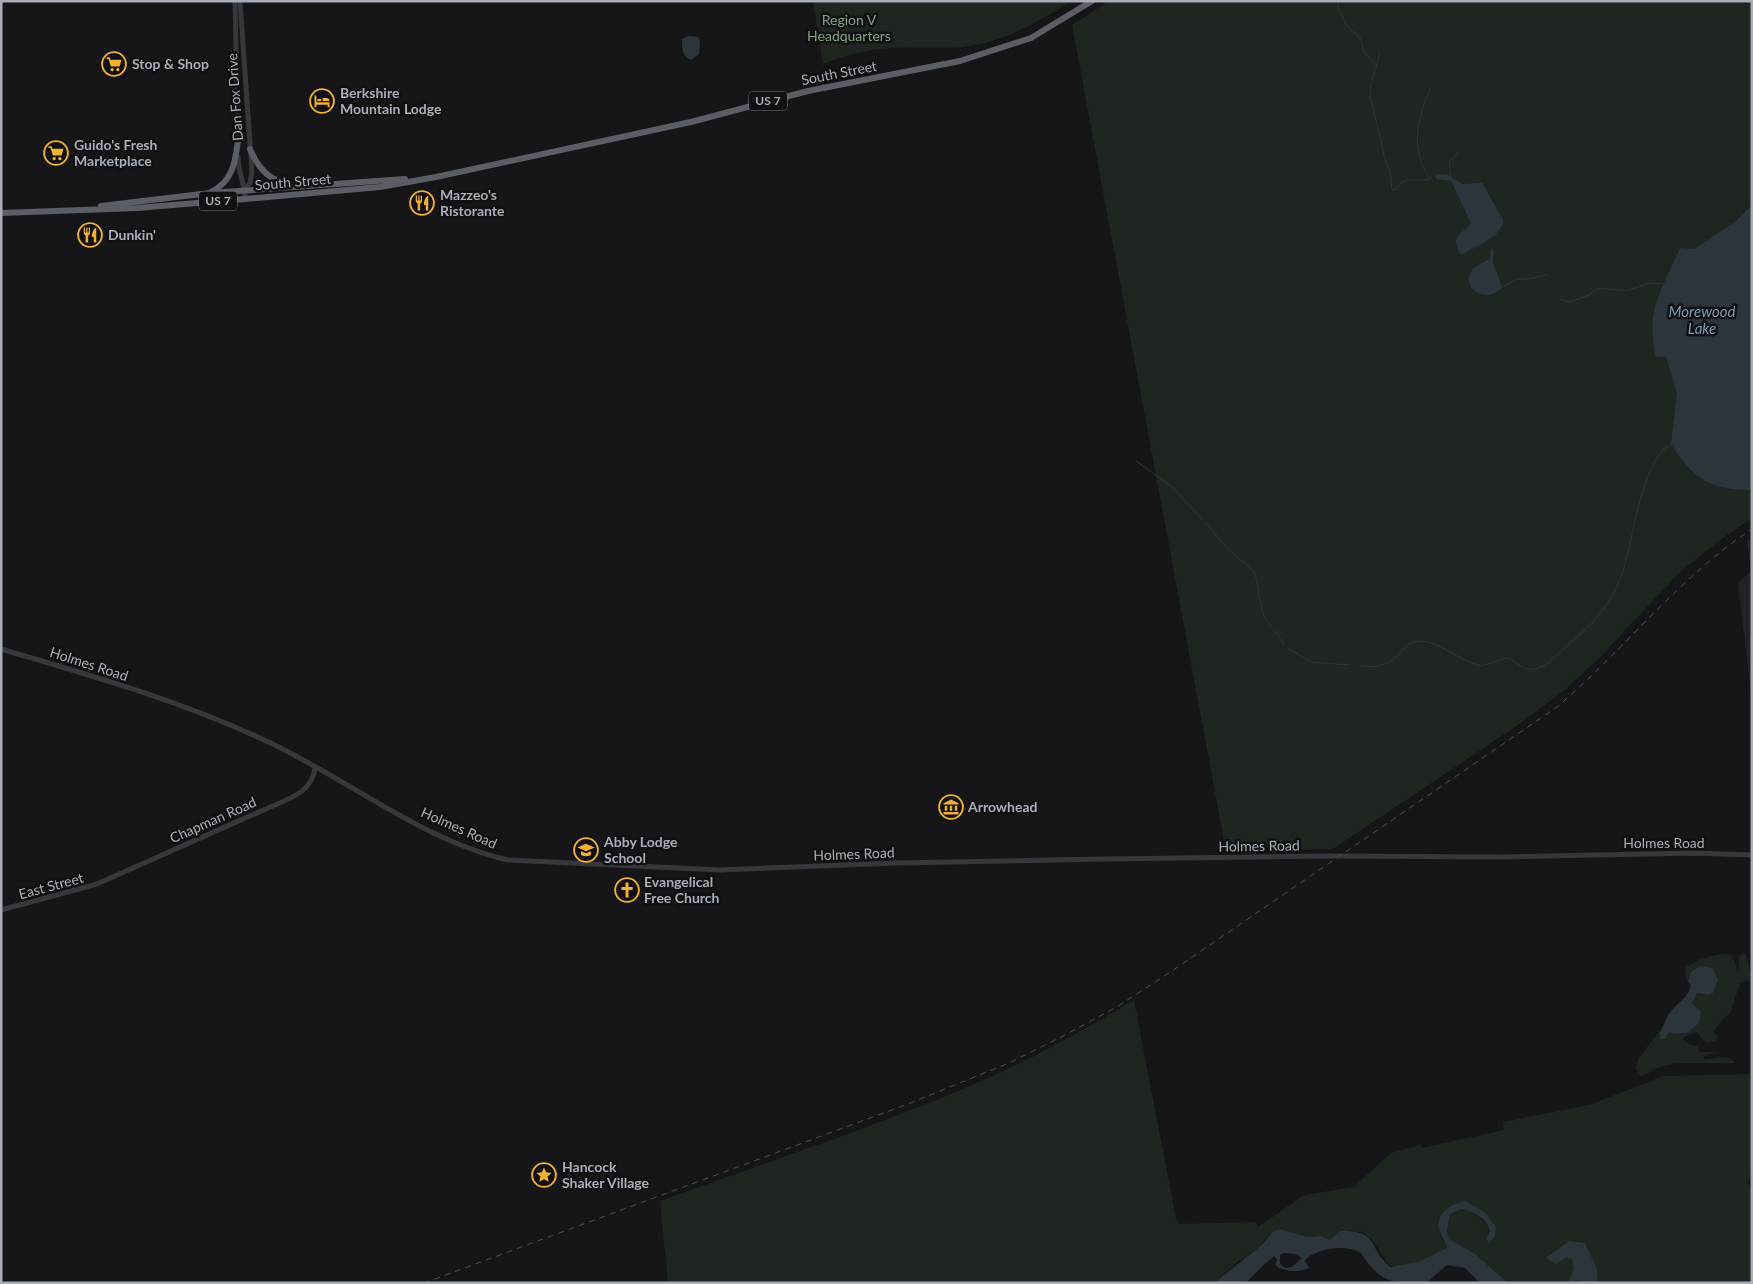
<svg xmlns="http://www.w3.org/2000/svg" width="1753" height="1284" font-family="Lato,sans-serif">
<rect width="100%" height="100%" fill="#161618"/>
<path fill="#222225" d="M 1752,538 L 1752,702 L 1738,583 L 1751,571 L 1747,541 Z"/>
<g fill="#1e261f">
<path d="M 813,1 L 1071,1 C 1040,21 1007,40 970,46 C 943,50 916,46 890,48 C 868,49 843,56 823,64 Z"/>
<path d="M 1109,1 L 1752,1 L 1752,518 L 1720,540 L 1680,572 L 1601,656 L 1566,689 L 1521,723 L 1333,849 L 1226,851 L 1072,25 Z"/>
<path d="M 1743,953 L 1746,954 L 1752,979 L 1740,983 L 1731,1011 L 1715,1029 L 1714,1033 L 1718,1037 L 1716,1041 L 1706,1043 L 1697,1032 L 1685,1036 L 1683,1039 L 1690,1045 L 1698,1046 L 1699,1052 L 1717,1052 L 1704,1056 L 1704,1060 L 1721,1057 L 1731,1058 L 1734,1063 L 1675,1063 L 1657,1068 L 1641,1077 L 1636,1068 L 1638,1059 L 1658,1033 L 1660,1031 L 1666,1036 L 1669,1032 L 1675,1034 L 1687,1033 L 1699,1010 L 1692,1002 L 1696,994 L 1703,995 L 1689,977 L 1688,981 L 1685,975 L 1686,967 C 1697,960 1722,950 1733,956 L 1738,972 L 1739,956 Z"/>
<path d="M 1134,1000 L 1177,1224 L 1256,1222 L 1258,1227 L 1304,1195 L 1354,1187 L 1391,1153 L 1421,1145 L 1422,1148 L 1504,1130 L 1503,1122 L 1589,1105 L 1664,1076 L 1752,1074 L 1752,1168 L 1748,1183 L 1752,1188 L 1752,1283 L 1508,1283 L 1474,1253 L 1449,1239 L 1447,1231 L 1450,1214 L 1461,1209 C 1480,1212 1485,1223 1494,1238 L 1484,1213 L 1466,1201 C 1443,1205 1441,1215 1440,1236 L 1447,1244 C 1443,1256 1400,1272 1388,1264 L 1375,1243 L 1363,1232 L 1344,1231 L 1330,1240 L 1316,1236 L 1307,1237 L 1280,1229 L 1266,1237 L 1260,1246 L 1230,1268 L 1215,1283 L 668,1283 L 660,1201 C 778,1158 901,1119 1014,1066 C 1056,1046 1095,1023 1134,1000 Z"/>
</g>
<g fill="#2c353c" fill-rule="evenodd">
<path d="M 689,36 L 698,37 L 700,42 L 699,54 L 691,60 C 682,57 682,47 682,39 Z"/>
<path d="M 1437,174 L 1449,175 L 1462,184 L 1482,183 L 1503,219 C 1504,236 1475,247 1463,254 L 1460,254 C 1448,232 1466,234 1471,223 L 1451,181 L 1436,179 L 1435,176 Z"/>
<path d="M 1752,205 L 1752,490 C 1711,490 1693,479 1671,444 L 1677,393 L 1666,357 L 1656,357 C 1645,310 1662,290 1680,248 L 1694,249 L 1736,221 Z"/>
<path d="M 1491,245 L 1494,252 L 1493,262 L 1502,287 C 1494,297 1481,297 1472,289 C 1462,273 1477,265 1490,259 Z"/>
<path d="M 1700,966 L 1712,968 L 1718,980 L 1713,993 L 1708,995 L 1697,993 L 1692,1003 L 1701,1012 L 1699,1023 L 1687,1033 L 1673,1034 L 1669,1032 L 1665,1039 L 1661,1039 L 1659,1033 C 1664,1027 1665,1021 1668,1015 C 1676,1003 1687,1000 1691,986 L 1688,981 L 1691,972 Z"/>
<path d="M 1466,1201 L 1487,1214 L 1496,1228 L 1494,1238 L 1488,1243 L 1487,1238 L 1490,1231 C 1486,1218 1474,1211 1461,1209 L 1450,1214 L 1447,1231 L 1449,1239 L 1474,1253 L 1508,1283 L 1480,1283 L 1465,1268 L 1447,1265 L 1426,1283 C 1392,1283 1381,1284 1361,1253 C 1346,1244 1318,1248 1305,1260 L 1309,1268 C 1300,1273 1284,1272 1275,1265 L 1277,1260 L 1274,1256 C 1271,1258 1249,1279 1246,1283 L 1215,1283 C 1229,1270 1245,1259 1259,1247 C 1267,1241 1270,1231 1280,1229 L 1307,1237 L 1320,1236 L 1330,1240 L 1340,1231 C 1381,1230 1367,1249 1391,1267 L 1418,1262 L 1446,1248 L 1447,1244 C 1430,1224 1441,1205 1466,1201 ZM 1283,1253 L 1295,1254 L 1302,1258 L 1292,1267 L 1285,1268 L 1280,1264 L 1280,1255 Z"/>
<path d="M 1569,1241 L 1585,1243 L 1597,1269 L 1597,1283 L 1580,1283 L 1579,1280 L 1568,1283 L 1574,1269 L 1572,1259 L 1566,1258 L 1556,1264 L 1546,1258 Z"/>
</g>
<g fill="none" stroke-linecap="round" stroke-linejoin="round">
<g stroke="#2c353c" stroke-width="1">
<path d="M 1338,1 L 1338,8 L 1347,26 L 1360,38 L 1364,52 L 1377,66"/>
<path d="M 1372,81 L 1380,52"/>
<path d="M 1371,85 L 1370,95 L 1386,163 L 1390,171 L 1392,190 L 1395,190 C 1407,172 1420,185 1431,178"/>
<path d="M 1429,177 C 1410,149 1417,119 1430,89"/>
<path d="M 1451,177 L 1449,162 L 1458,153"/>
<path d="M 1502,287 L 1518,279 L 1528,279 L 1547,275"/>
<path d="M 1559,299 L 1570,302 L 1589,295 L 1598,288 L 1625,291 L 1650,283 L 1665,284"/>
<path d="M 1136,461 L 1171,486 L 1202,519"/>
<path d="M 1205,522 L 1228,549 L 1254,571 C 1261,590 1257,611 1271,627"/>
<path d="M 1274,630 L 1284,644"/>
<path d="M 1289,649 L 1311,662 L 1350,665"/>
<path d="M 1359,666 C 1375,668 1387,666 1399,655 C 1404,650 1406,644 1413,642 C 1435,636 1458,661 1478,665 C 1487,667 1499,659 1508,658 C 1514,661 1522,668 1528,669 C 1543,672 1559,652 1569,644 C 1591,625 1610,607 1620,579 C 1634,544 1639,462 1671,444"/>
</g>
<g stroke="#37383d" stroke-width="5">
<path d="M 235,1 L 238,143"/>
<path d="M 240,1 L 252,172 L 250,183 L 245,190"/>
<path d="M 238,157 C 238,172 245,185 245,199"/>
<path d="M 1,649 C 89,675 179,700 262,739 C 344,776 420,840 508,860 L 720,870 L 896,863 L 1105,859 L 1329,856 L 1500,857 L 1694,853 L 1752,855"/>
<path d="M 1,910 L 97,884 L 268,808 C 288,799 312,793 315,768"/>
</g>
<g stroke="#5b5e65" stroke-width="6">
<path d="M 250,149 C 257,166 269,181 289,184"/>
<path d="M 211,192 C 233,181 235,163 238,141"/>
<path d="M 101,206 L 210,193 L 405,179"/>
<path d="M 1,213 L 137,208 L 245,199 L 380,187 L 436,177 L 691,122 L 808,91 L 960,61 L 1031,38 L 1092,1"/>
</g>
<path stroke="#4a4c52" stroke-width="1" stroke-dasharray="6 5" stroke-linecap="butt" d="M 424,1283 L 908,1104 L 1009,1063 L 1063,1036 L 1115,1008 L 1169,973 L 1557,707 C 1624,650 1678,578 1752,529"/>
</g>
<defs>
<g id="supermarket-ring" transform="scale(1.25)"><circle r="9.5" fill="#111113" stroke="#f2b134" stroke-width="1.5"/><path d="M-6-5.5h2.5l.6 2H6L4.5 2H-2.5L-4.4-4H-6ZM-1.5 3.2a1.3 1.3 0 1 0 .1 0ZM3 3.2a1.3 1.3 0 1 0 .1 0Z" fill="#f2b134"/></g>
<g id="hotel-ring" transform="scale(1.25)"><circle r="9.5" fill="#111113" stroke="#f2b134" stroke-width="1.5"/><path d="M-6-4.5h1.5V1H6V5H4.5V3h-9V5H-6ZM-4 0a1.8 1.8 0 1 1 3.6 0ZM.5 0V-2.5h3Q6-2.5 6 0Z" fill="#f2b134"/></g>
<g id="restaurant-ring" transform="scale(1.25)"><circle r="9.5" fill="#111113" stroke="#f2b134" stroke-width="1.5"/><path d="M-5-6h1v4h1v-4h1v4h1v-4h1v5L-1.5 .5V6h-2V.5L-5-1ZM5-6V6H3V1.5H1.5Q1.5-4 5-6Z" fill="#f2b134"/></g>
<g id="museum-ring" transform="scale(1.25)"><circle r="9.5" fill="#111113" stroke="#f2b134" stroke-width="1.5"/><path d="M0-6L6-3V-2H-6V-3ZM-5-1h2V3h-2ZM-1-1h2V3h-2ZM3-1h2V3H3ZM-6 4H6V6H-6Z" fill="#f2b134"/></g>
<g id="school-ring" transform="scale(1.25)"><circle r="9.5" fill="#111113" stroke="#f2b134" stroke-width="1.5"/><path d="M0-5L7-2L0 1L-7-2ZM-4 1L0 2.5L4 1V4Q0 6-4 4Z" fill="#f2b134"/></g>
<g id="church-ring" transform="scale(1.25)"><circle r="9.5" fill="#111113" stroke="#f2b134" stroke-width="1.5"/><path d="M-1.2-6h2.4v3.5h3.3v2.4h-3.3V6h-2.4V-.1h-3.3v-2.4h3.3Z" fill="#f2b134"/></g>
<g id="sight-ring" transform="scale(1.25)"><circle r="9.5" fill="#111113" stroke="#f2b134" stroke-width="1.5"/><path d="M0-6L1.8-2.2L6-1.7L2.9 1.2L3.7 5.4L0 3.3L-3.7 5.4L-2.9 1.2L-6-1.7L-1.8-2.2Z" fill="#f2b134"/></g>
</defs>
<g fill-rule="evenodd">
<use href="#supermarket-ring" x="114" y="64"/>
<use href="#hotel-ring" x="322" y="101"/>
<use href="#supermarket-ring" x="56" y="153"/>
<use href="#restaurant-ring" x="422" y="203"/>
<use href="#restaurant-ring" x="90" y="235"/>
<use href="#museum-ring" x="951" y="807"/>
<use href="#school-ring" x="586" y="850"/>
<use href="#church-ring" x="627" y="890"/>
<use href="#sight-ring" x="544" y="1175"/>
</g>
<g text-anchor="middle" stroke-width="5" stroke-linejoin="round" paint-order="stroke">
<g fill="#111113" stroke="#7b7e86" stroke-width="1">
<rect x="749" y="91.5" width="38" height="19" rx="4"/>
<rect x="199" y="191.5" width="38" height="19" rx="4"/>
</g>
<g font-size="12" font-weight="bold" fill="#a8adb8">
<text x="768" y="105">US 7</text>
<text x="218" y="205">US 7</text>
</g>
<g font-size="14" fill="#7fa381" stroke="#111113">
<text x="849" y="25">Region V<tspan x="849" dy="16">Headquarters</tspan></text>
</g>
<g font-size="14" font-weight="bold" fill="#a8adb8" stroke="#111113" text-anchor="start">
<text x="132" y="69">Stop &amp; Shop</text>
<text x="340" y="98">Berkshire<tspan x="340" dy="16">Mountain Lodge</tspan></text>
<text x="74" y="150">Guido's Fresh<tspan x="74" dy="16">Marketplace</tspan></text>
<text x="440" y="200">Mazzeo's<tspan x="440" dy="16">Ristorante</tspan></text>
<text x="108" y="240">Dunkin'</text>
<text x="968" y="812">Arrowhead</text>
<text x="604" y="847">Abby Lodge<tspan x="604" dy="16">School</tspan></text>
<text x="644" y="887">Evangelical<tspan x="644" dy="16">Free Church</tspan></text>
<text x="562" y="1172">Hancock<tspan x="562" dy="16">Shaker Village</tspan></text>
</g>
<g font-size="14" fill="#a8adb8" stroke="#111113">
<text transform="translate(839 73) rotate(-11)" y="5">South Street</text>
<text transform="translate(235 97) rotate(-94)" y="5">Dan Fox Drive</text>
<text transform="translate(293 182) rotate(-5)" y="5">South Street</text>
<text transform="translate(89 664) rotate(18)" y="5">Holmes Road</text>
<text transform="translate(213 820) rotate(-24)" y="5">Chapman Road</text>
<text transform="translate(459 828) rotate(24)" y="5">Holmes Road</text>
<text x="1664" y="848">Holmes Road</text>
<text transform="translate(1259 846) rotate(-1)" y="5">Holmes Road</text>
<text transform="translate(854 854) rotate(-2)" y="5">Holmes Road</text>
<text transform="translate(51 886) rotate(-15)" y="5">East Street</text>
</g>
<g font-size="15" font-style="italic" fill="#7f9bb3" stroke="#111113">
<text x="1702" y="317">Morewood<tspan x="1702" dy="17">Lake</tspan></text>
</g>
</g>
<rect width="1753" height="1284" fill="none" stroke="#a8adb8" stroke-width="5"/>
</svg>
